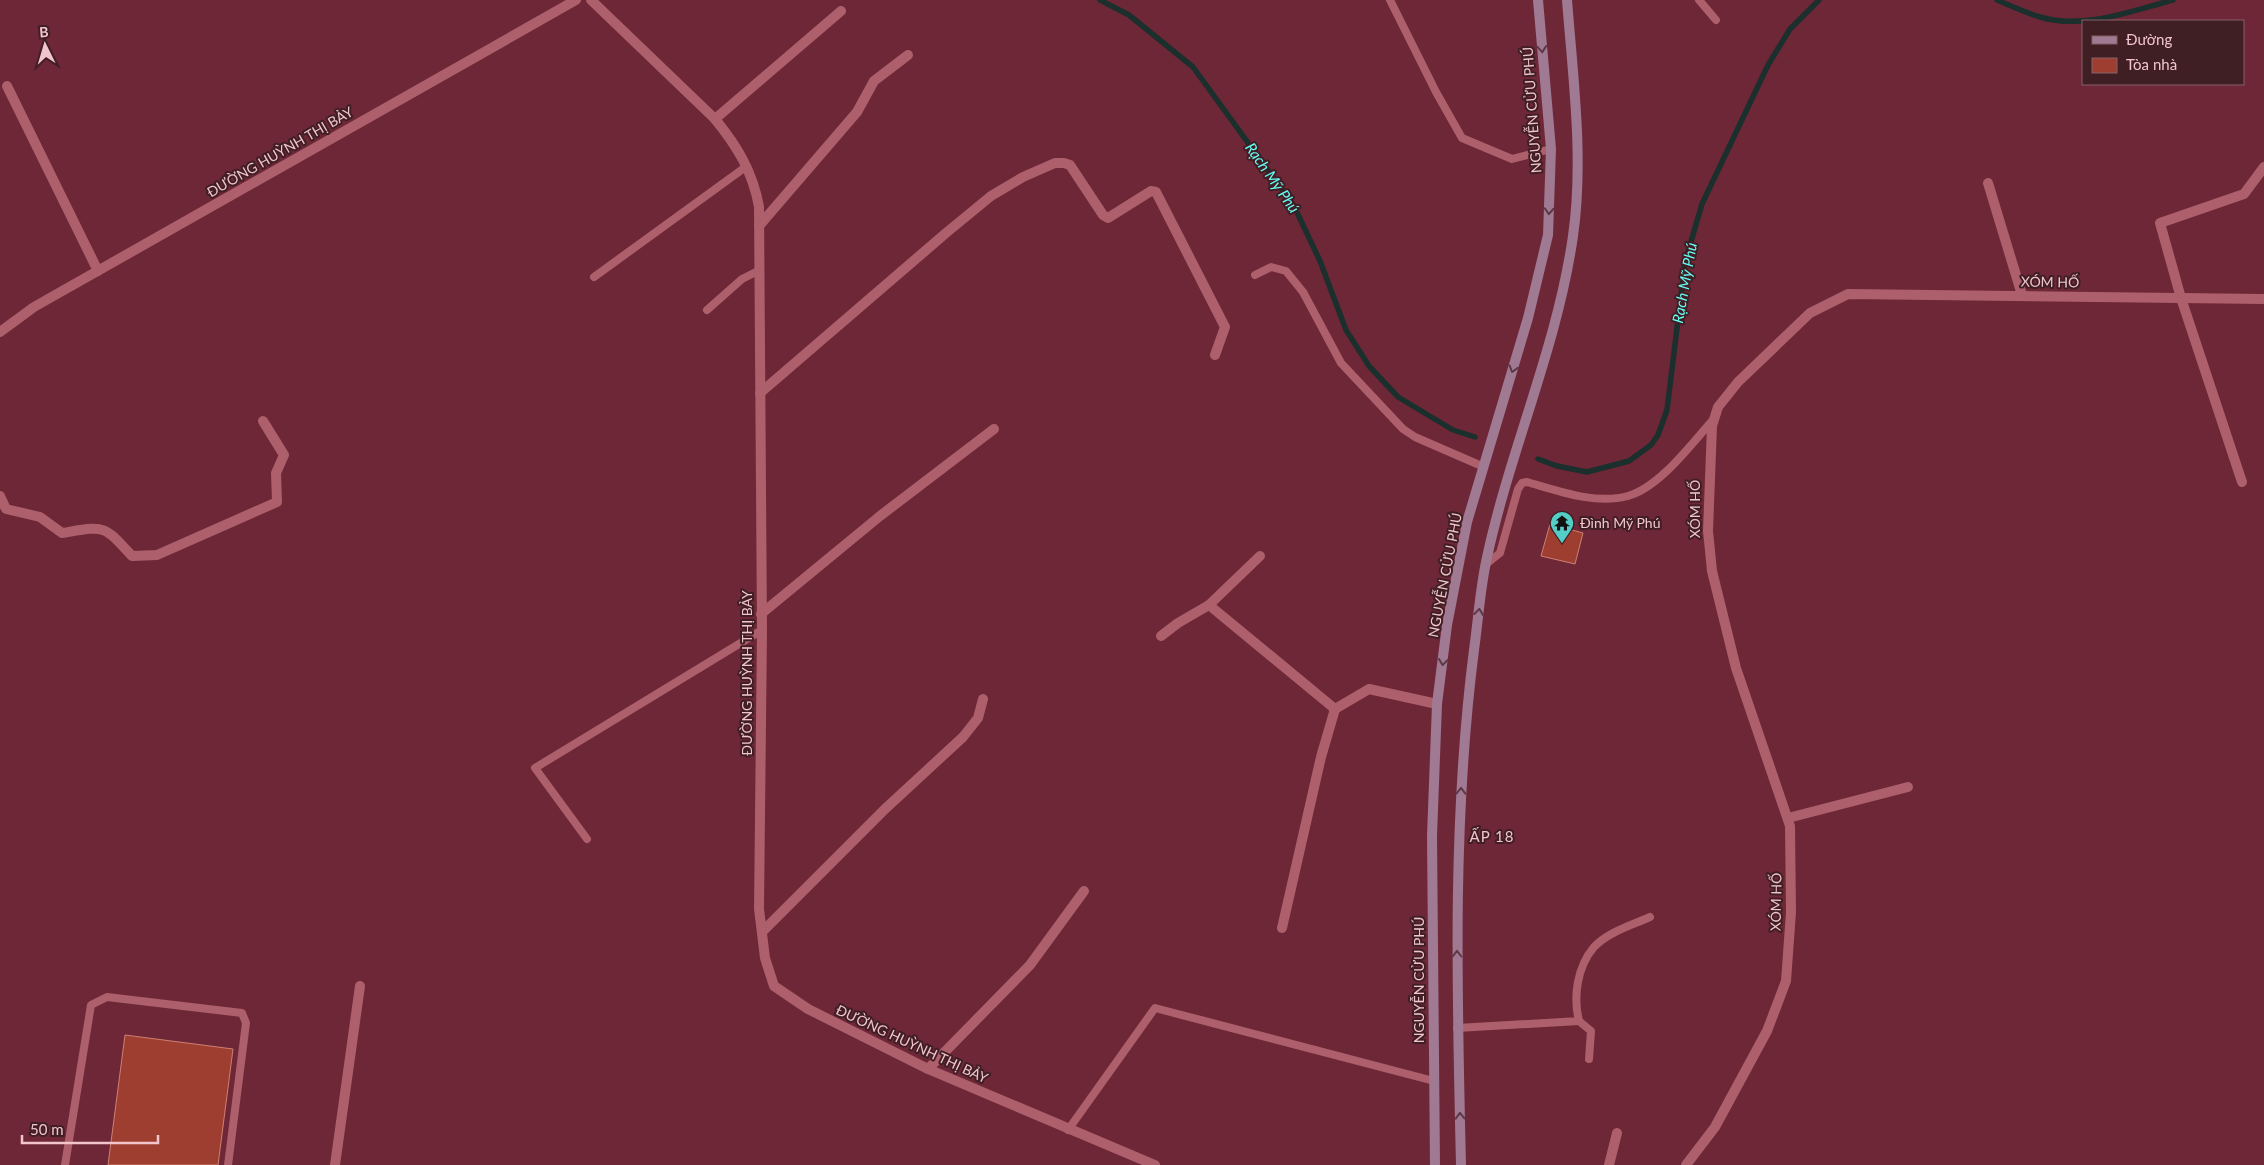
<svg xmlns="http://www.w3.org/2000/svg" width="2264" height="1165" font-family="Lato,sans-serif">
<rect width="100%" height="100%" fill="#6e2736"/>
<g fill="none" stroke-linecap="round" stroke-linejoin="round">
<g stroke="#1b2f2d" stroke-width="5.5">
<path d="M 1100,0 L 1129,15 L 1193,67 L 1294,206 L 1320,261 L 1346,330 L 1369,366 L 1398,397 L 1453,430 L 1475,437"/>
<path d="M 1997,0 C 2011,6 2026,13 2040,17 C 2083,30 2131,11 2173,0"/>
<path d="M 1538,459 L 1557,466 L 1587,472 L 1629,461 L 1651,445 L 1658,435 L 1667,410 L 1685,262 L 1702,204 L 1768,65 L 1790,29 L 1819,0"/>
</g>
</g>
<g fill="#9e3e31" stroke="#cf8073">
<path d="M 1550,524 L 1583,533 L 1575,564 L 1541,556 Z"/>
<path d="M 125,1035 L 233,1049 L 218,1165 L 108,1165 Z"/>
</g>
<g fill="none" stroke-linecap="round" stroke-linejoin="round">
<g stroke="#ad5f6c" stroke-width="8">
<path d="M 1390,0 L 1436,92 L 1462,138 L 1512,159 L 1551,149"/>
<path d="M 1699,0 L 1716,20"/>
<path d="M 1255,275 L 1271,267 L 1286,271 L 1303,292 L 1341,363 L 1403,429 L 1415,437 L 1484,467"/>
<path d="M 594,277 L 747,166"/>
<path d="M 707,310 L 742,279 L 760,270"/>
<path d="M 1485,565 L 1500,553 L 1518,489 L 1522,483 L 1527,482 C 1558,491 1596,505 1628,496 C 1660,487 1691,444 1713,420"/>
<path d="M 587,839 L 535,768 L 762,630"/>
<path d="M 1579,1021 L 1591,1031 L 1589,1059"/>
<path d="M 1457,1028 L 1579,1021 C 1573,997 1577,967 1594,947 C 1608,932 1632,925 1650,917"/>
<path d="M 1068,1130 L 1155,1008 L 1434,1081"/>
<path d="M 65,1165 L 91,1005 L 107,997 L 242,1013 L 246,1023 L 228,1165"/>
</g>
<g stroke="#ad5f6c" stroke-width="10">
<path d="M 591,0 L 715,119 C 737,146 753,172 759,207 L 762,630 L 759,909 L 765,958 L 774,986 L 808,1009 L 928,1069 L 1155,1165"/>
<path d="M 7,86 L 98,271"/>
<path d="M 715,119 L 841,11"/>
<path d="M 1988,183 L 2022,295"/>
<path d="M 759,226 L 857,112 L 874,81 L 908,55"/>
<path d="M 0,332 L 34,307 L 576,0"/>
<path d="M 760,393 L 946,233 L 991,196 L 1023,177 L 1055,163 L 1064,163 L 1070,165 L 1103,215 L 1108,218 L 1151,191 L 1156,192 L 1225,327 L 1215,355"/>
<path d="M 2242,482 L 2181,298 L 2160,223 L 2244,194 L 2264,167"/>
<path d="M 0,496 L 6,509 L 40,517 L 62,533 C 105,526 103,524 132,556 L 157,555 L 277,502 L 276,473 L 284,455 L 263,421"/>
<path d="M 1260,556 L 1209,605 L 1335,709 L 1369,689 L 1437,704"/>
<path d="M 761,614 L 880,516 L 994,429"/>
<path d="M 1161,636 L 1178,623 L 1209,605"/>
<path d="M 1788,818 L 1908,787"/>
<path d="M 1282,928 L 1321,757 L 1335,709"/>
<path d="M 762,932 L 885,809 L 963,737 L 978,718 L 983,699"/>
<path d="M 928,1069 L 1030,965 L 1084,891"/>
<path d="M 335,1165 L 360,986"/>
<path d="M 1609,1165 L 1617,1133"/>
<path d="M 1686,1165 L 1715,1127 L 1767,1031 L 1786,981 L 1791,912 L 1790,826 L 1736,668 L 1712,571 L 1708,531 L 1712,426 L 1718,407 L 1738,382 L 1810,313 L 1848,294 L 2264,299"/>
</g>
<g stroke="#a07993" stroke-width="10">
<path d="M 1435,1165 L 1432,836 L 1437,704 L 1447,625 L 1467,522 L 1528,318 L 1548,235 L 1551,149 L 1538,0"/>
<path d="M 1461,1165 C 1457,993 1452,821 1474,650 C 1478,621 1480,591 1486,562 C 1509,452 1557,348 1573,236 C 1584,159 1573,78 1567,0"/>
</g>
</g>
<defs><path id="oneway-chevron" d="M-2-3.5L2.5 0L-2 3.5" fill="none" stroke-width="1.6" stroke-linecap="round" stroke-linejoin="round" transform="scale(1.25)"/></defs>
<g stroke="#5c3945">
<use href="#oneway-chevron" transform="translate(1542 49) rotate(85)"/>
<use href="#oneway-chevron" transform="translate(1549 211) rotate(93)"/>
<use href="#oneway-chevron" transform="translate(1513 369) rotate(107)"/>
<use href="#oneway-chevron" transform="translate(1479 612) rotate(-83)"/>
<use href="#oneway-chevron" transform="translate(1443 662) rotate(97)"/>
<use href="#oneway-chevron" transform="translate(1461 791) rotate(-89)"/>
<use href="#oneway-chevron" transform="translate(1457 954) rotate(-90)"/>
<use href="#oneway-chevron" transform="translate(1460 1116) rotate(-91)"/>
</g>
<defs>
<g id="temple-pin" transform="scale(1.25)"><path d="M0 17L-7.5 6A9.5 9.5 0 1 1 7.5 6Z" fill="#54cdc7" stroke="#3f1e24"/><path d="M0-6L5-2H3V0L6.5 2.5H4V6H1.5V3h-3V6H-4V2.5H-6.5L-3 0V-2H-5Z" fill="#111"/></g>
</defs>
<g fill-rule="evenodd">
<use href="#temple-pin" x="1562" y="523"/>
</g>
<g text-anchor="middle" stroke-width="4" stroke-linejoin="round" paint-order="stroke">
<g font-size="14" fill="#f1c5cb" stroke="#3f1e24">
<text transform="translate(1532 110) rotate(-94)" y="5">NGUYỄN CỬU PHÚ</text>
<text transform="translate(280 152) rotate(-30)" y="5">ĐƯỜNG HUỲNH THỊ BẢY</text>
<text transform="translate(2050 282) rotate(1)" y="5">XÓM HỐ</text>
<text transform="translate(1695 509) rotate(-90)" y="5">XÓM HỐ</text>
<text transform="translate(1445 575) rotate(-79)" y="5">NGUYỄN CỬU PHÚ</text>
<text transform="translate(747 673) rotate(-90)" y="5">ĐƯỜNG HUỲNH THỊ BẢY</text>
<text transform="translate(1776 902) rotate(-89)" y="5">XÓM HỐ</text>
<text transform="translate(1419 980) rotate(-90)" y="5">NGUYỄN CỬU PHÚ</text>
<text transform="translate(912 1044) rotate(25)" y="5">ĐƯỜNG HUỲNH THỊ BẢY</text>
</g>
<g font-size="14" fill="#f1c5cb" stroke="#3f1e24" text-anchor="start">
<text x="1580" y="528">Đình Mỹ Phú</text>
</g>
<g font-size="15" font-style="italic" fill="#67fef6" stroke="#3f1e24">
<text transform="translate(1272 178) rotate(55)" y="5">Rạch Mỹ Phú</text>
<text transform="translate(1685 283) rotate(-80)" y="5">Rạch Mỹ Phú</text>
</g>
<g font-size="15" letter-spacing="1" fill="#f1c5cb" stroke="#3f1e24">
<text x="1492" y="842">ẤP 18</text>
</g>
</g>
<rect x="2082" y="20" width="162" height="65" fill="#3f1e24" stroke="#866167"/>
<rect x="2092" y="36" width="25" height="8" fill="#a07993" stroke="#866167"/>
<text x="2126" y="45" font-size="15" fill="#f1c5cb">Đường</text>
<rect x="2092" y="58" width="25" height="15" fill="#9e3e31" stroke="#866167"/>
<text x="2126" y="70" font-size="15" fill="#f1c5cb">Tòa nhà</text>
<g transform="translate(45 45) rotate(355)" stroke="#3f1e24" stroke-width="4" paint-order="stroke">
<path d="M0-4L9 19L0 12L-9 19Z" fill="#f1c5cb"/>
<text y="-8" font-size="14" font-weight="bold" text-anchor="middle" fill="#f1c5cb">B</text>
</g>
<path d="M22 1135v8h136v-8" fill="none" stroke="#f1c5cb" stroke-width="2.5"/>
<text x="30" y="1135" font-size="15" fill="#f1c5cb" stroke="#3f1e24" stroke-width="4" paint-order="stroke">50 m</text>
</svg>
